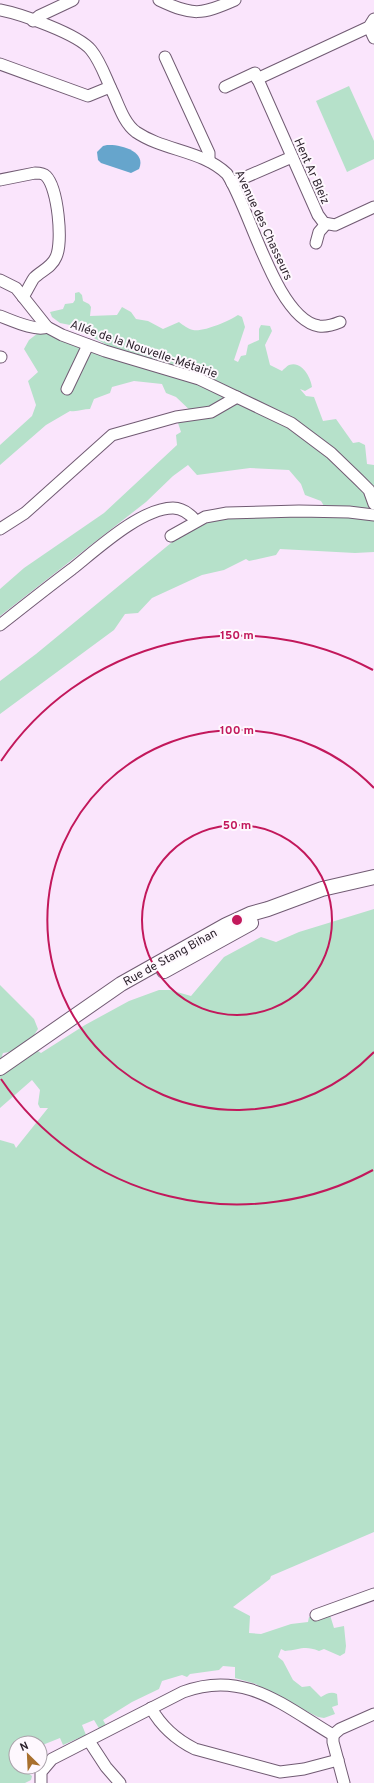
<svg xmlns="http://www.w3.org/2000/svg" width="374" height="1783" font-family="Overpass,sans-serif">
<rect width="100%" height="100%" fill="#fae5fc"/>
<g fill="#b6e1ca">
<path d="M 349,86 L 374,141 L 374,159 L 347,172 L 316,101 Z"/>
<path d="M 79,292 L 82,295 L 83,301 L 89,304 L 91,307 L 90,316 L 117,315 L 122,307 L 131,312 L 136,319 L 148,321 L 163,329 L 179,322 C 183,325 188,329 193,330 C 204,332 229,321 238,315 L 242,317 L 245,327 L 234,360 L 238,362 L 241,356 L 246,355 L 248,345 L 259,340 L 259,329 L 261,325 L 270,326 L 272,331 L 265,345 L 270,365 L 282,371 C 284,369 287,366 289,365 C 302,360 311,378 312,387 L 305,391 L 300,389 L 306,396 L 314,397 L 323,421 L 336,419 L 353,443 L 359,442 L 365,445 L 367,464 L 374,465 L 374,552 L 355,553 L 280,549 L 276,555 L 249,561 L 246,559 L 224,570 L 202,575 L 152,598 L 138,613 L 125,614 L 114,630 L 0,714 L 0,681 L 36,654 L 188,529 L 202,522 L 324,506 L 321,501 L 305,495 L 301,484 L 289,470 L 250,468 L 197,475 L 188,465 L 173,476 L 146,502 L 0,616 L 0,589 L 24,568 L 104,513 L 177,445 L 176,435 L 181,432 L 178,423 L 184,419 L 196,416 L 176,397 L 166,393 L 162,384 L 134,381 L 112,387 L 110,393 L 94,399 L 90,409 C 83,409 78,412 70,411 L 46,425 L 0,465 L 0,445 L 32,416 L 36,405 L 28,381 L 38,372 L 24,349 L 29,340 L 42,330 L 99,349 L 105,344 L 70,325 L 60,323 L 52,317 L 50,312 L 63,309 L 65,304 L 73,303 L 75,300 L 75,293 Z"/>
<path d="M 374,909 L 374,1532 L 271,1576 L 270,1579 L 233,1607 L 250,1616 L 249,1633 L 261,1634 L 291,1624 L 308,1622 L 309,1617 L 330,1615 L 334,1628 L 344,1626 L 346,1646 L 345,1653 L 340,1656 L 324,1649 L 319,1651 C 304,1645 300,1650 285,1651 L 281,1649 L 278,1657 L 283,1661 L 293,1680 L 302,1687 L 310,1686 L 321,1697 C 326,1694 331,1691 337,1694 L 338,1705 L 332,1707 L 335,1714 L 324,1718 L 318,1717 L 264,1690 L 256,1684 L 235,1678 L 235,1667 L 223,1666 L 219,1670 L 190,1674 L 187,1677 L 182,1675 L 162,1681 L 159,1689 L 132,1702 L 103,1720 L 107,1727 L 100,1730 L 94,1720 L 82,1725 L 86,1735 L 63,1745 L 60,1738 L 40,1746 L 40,1743 L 16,1743 L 16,1767 L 33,1767 L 28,1773 L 32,1776 L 31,1780 L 25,1783 L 0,1783 L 0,1140 L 14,1144 L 16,1148 L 48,1108 L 40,1108 L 38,1104 L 40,1090 L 32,1080 L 0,1108 L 0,985 L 34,1019 L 38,1029 C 28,1045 22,1050 3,1053 L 1,1059 L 33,1048 L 41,1053 L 85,1025 L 129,1001 L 159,990 L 170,990 L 191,996 L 224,957 L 261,937 L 276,942 L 299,932 Z"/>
</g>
<path fill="#66a5cc" d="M 107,145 C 120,144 147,151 139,169 L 131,173 L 101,163 L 98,160 L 97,152 L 103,146 Z"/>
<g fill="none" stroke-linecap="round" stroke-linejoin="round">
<g stroke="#715b73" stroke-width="13">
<g id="minor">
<path d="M 159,0 C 193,16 201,15 235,0"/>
<path d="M 0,10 C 21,14 78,34 91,50 C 101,62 106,79 113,93 C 119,106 124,123 136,132 C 164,151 202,150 227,174 C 250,208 276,319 319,326 C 327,327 333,325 340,322"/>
<path d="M 33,21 L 39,16 L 73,0"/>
<path d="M 369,27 L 374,38"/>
<path d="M 165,57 L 209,153 L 209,161"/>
<path d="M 0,64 L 88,96 L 110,87"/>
<path d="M 257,79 L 369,27 L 374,19"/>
<path d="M 225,87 L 255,73 L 318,215 L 324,223 L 335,225 L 374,207"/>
<path d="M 0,180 L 35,173 C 39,173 43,173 46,176 C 58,188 63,242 56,257 C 52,267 41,271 34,278 C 30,284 27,291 23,297"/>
<path d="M 232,183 L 292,157"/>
<path d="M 316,243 L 319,232 L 326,224"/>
<path d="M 0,280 L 16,288 L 47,327 L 62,335 L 105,351 L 199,379 L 291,423 L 331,453 L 359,480 L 369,490 L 374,504"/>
<path d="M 0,316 C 11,320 36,332 47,327"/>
<path d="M 0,357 L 1,357"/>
<path d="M 67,389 L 88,345"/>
<path d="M 0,529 L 25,513 L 112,435 L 176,417 L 211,412 L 237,397"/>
<path d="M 171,536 L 205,517 L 227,513 L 299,511 L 349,512 L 374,515"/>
<path d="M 0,625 C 24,606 48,587 72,569 C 96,550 141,508 173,508 C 183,508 190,514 196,521"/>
<path d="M 316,1615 L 374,1594"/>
<path d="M 151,1708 C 161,1726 177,1740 195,1749 L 280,1772 L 304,1769 L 338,1760"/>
<path d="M 333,1735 L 340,1729 L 374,1714"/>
<path d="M 89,1741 L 106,1767 L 120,1783"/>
<path d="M 41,1783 L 41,1772 L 52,1759 L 183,1692 C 244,1669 284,1706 333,1735 L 333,1742 L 344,1783"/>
</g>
</g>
<g stroke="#715b73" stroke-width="16">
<g id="tertiary">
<path d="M 164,971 L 251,923"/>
<path d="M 0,1068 L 121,984 L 226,925 L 250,914 L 268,909 L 322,889 L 374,877"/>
</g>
</g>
<use href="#minor" stroke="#fff" stroke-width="11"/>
<use href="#tertiary" stroke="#fff" stroke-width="14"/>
</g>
<g fill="none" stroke="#c2185b" stroke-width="2">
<circle cx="237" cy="920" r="95"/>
<path d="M374 1052A190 190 0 1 1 374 788"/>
<path d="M373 1170A285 285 0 0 1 1 1079M1 761A285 285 0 0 1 373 670"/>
</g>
<g text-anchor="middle" stroke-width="4" stroke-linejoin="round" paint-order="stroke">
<g font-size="12" fill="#291f29" stroke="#fef8fe">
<text transform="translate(312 171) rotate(66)" y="4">Hent Ar Bleiz</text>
<text transform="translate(264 225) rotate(65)" y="4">Avenue des Chasseurs</text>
<text transform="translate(144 349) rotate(19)" y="4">Allée de la Nouvelle-Métairie</text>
<text transform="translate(170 957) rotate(-29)" y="4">Rue de Stang Bihan</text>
</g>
</g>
<circle cx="237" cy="920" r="6" fill="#c2185b" stroke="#fef8fe" stroke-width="2"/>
<g font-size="12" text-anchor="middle" font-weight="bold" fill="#c2185b" stroke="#fef8fe" stroke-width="4" stroke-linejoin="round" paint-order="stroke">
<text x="237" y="639">150 m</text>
<text x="237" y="734">100 m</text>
<text x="237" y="829">50 m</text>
</g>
<g transform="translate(28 1755) rotate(336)"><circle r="19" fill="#fef8fe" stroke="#a9a1a9"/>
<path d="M0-3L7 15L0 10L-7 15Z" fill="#a9702e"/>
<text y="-6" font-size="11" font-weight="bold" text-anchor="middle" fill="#291f29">N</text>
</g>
</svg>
